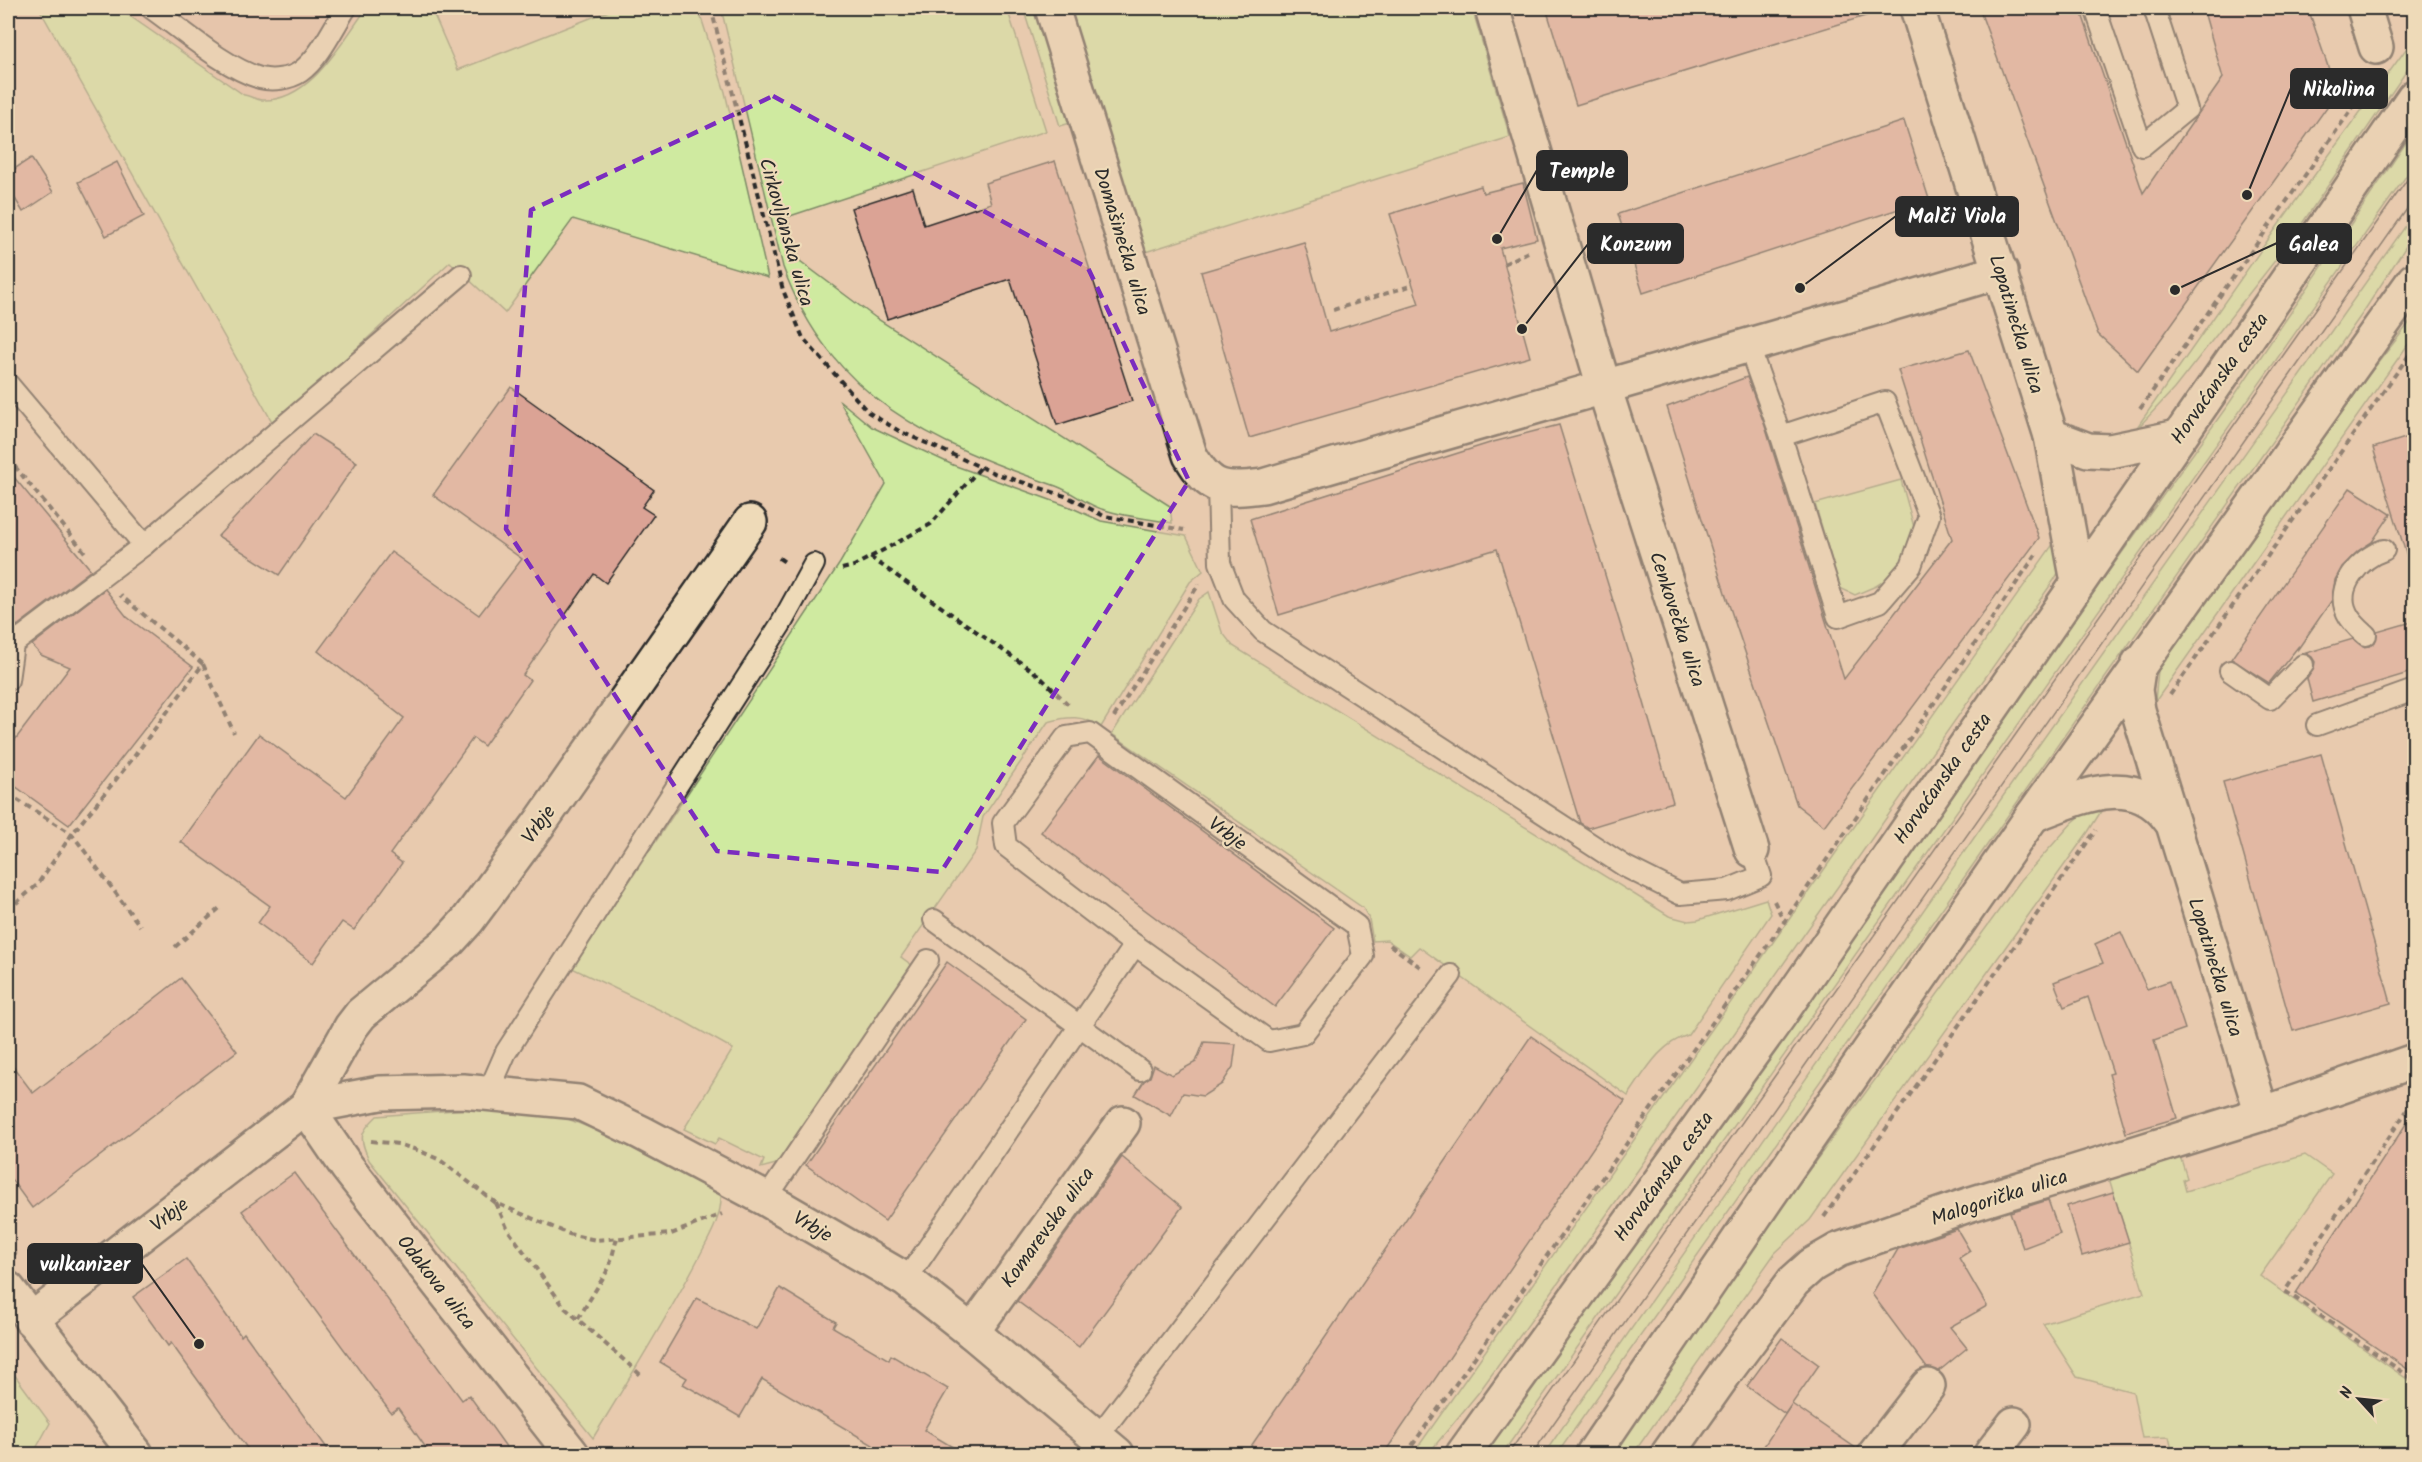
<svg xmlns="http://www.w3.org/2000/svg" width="2422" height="1462" font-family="Kalam,sans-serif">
<rect width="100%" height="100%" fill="#e8caae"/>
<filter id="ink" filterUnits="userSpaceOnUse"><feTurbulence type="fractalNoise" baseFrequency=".0167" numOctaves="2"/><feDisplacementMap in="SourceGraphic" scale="12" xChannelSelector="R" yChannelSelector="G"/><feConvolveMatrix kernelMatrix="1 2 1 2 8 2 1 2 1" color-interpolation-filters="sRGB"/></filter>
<g filter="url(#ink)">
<path fill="#e4bea6" d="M 118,8 L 367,8 L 316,76 L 292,95 L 262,100 L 244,95 Z"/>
<g fill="#cfeaa0" stroke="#7d8a66" stroke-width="1.5">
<path d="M 39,8 L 118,8 L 244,95 C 250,96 257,100 262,100 C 311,102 342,41 367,8 L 431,8 L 458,70 L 616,8 L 698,8 L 725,92 L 768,278 L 573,219 L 505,313 L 450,262 L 274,425 Z"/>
<path d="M 721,8 L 1007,8 L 1046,131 L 787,217 L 800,261 L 876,318 L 1170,506 L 1172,523 C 1150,519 1127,517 1105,510 C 1088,506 1073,492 1056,486 C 933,443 831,399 783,267 Z"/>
<path d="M 1023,8 L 1038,8 L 1074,122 L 1060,126 Z"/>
<path d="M 1065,8 L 1472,8 L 1510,137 L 1142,253 Z"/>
<path d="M 2414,38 L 2414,60 L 2288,244 L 2174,389 L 2133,433 L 2284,217 Z"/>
<path d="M 2414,131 L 2414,165 L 1502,1454 L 1484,1454 L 1995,730 L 2230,402 Z"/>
<path d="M 2414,214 L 2414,234 L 2362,314 L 1557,1454 L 1544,1454 L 2029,759 Z"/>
<path d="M 2414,317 L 2414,336 L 2155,702 L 2158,670 L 2370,373 Z"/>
<path d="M 839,400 L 872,427 L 953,465 L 1070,507 L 1101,521 L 1186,536 L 1203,571 L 1190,582 L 1101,727 C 1083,715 1068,716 1048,722 L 983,817 L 976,850 L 901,957 L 917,969 L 787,1161 L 761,1168 L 764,1160 L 719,1138 L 715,1144 L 684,1129 L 733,1049 L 683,1021 L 572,968 L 840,563 L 886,484 Z"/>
<path d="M 1901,480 L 1917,538 L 1895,574 L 1876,586 L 1855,595 L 1840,588 L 1815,504 Z"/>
<path d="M 2063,530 L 2063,565 L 2054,580 L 1564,1275 L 1479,1392 L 1428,1454 L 1413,1454 Z"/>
<path d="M 1209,592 L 1222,632 L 1233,646 L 1669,916 L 1688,921 L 1698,920 L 1766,899 L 1771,914 L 1688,1035 C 1659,1044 1645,1072 1628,1096 L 1419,947 L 1410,956 L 1387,940 L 1373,941 L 1369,919 L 1363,908 L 1112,734 L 1199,599 Z"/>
<path d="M 2105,805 L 2088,832 L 1810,1220 L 1775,1253 L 1633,1454 L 1605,1454 L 1733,1274 L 2021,880 L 2072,823 L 2090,808 Z"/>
<path d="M 481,1108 L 563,1117 L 603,1133 L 721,1195 C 722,1218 708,1239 698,1259 C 666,1320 629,1379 593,1438 L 369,1160 C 359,1137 359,1133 377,1116 Z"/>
<path d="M 2305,1155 L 2332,1174 L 2260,1276 L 2414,1384 L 2414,1454 L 2173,1454 L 2169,1437 L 2142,1438 L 2133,1392 L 2077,1377 L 2043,1324 L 2144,1293 L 2108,1175 L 2180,1156 L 2187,1178 L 2183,1180 L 2186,1191 Z"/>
<path d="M 8,1366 L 50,1423 L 33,1454 L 8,1454 Z"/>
</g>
<g fill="#dba395" stroke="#2b2b2b" stroke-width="1.5">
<path d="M 1546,8 L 1871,8 L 1872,14 L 1576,105 Z"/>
<path d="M 1979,8 L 2080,8 L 2143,193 L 2223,78 L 2203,8 L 2308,8 L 2337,93 L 2138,371 L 2098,334 Z"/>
<path d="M 1904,121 L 1929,199 L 1643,293 L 1618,214 Z"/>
<path d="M 31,158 L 53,192 L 23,212 L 8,187 L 8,173 Z"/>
<path d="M 1055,161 L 1132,401 L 1057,425 L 1010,279 L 887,319 L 851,208 L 913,188 L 924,225 L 991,203 L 985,183 Z"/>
<path d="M 117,162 L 144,216 L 106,236 L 78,182 Z"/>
<path d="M 1523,183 L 1537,239 L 1500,248 L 1530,357 L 1249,438 L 1201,272 L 1304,242 L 1329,332 L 1419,304 L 1390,214 L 1481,186 L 1483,193 Z"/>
<path d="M 1969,350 L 2039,538 L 1824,826 L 1797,805 L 1726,596 L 1667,407 L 1747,377 L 1765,426 L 1844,679 L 1952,539 L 1898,370 Z"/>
<path d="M 511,387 L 654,490 L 642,507 L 654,515 L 606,583 L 594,574 L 523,675 L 530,680 L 484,746 L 473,738 L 390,854 L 402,863 L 354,930 L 342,922 L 313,963 L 258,923 L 270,906 L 181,842 L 259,734 L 346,797 L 369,766 L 404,718 L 318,651 L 391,552 L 479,615 L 522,559 L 433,495 Z"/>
<path d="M 1559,425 L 1638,682 L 1673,802 L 1588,828 L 1580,823 L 1497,549 L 1279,615 L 1250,519 L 1493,442 Z"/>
<path d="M 313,434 L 357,462 L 279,575 L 218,536 Z"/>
<path d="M 2415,435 L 2415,559 L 2408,560 L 2373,448 Z"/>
<path d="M 8,470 L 91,570 L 17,626 L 8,614 Z"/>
<path d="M 2350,488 L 2391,514 L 2372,542 L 2358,551 L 2342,567 L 2335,580 L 2332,600 L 2298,649 L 2298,647 L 2269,683 L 2231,659 Z"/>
<path d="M 105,589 L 127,617 L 193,667 L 69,825 L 8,781 L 8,749 L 70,667 L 41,655 L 32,645 Z"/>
<path d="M 2415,621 L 2415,671 L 2313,702 L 2307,679 L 2314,668 L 2315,662 L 2312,657 L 2306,653 L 2353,639 L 2363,647 L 2369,646 L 2375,642 L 2377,632 Z"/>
<path d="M 2321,754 L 2391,1003 L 2293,1031 L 2223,782 Z"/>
<path d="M 1099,755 L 1334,928 L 1275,1007 L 1041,832 Z"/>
<path d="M 2121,932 L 2147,989 L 2169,981 L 2185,1029 L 2154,1040 L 2177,1118 L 2126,1133 L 2109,1074 L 2113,1073 L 2088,997 L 2064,1007 L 2054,982 L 2103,963 L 2095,944 Z"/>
<path d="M 947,962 L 1026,1019 L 885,1221 L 806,1165 Z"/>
<path d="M 181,978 L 237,1051 L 32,1208 L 8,1175 L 8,1060 L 33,1093 Z"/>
<path d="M 1531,1036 L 1625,1101 L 1383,1455 L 1245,1455 Z"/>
<path d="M 1204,1042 L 1236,1044 L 1233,1067 L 1222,1084 L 1203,1096 L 1183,1093 L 1171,1116 L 1135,1095 L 1144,1081 L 1150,1077 L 1154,1065 L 1172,1075 L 1196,1062 Z"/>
<path d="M 2415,1110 L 2415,1374 L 2296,1293 Z"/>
<path d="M 1122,1157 L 1182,1207 L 1079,1347 L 1017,1301 Z"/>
<path d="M 294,1173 L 462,1400 L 469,1395 L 512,1455 L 431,1455 L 398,1408 L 391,1413 L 242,1211 Z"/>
<path d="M 2113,1192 L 2129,1242 L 2082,1256 L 2067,1206 Z"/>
<path d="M 2048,1200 L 2060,1234 L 2023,1248 L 2010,1212 Z"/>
<path d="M 1957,1229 L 1970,1251 L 1959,1258 L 1987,1306 L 1950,1327 L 1967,1348 L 1939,1371 L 1927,1368 L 1872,1294 L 1898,1249 Z"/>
<path d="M 186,1259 L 241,1336 L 244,1333 L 332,1455 L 252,1455 L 171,1343 L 168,1346 L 133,1297 Z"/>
<path d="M 780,1288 L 836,1322 L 833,1327 L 889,1360 L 891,1355 L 948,1389 L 924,1430 L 966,1455 L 867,1455 L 873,1445 L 762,1379 L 740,1417 L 683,1384 L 687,1378 L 660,1362 L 697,1298 L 756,1329 Z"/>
<path d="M 1782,1338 L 1819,1365 L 1785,1414 L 1747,1386 Z"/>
<path d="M 1792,1404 L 1857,1449 L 1857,1455 L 1758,1455 Z"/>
</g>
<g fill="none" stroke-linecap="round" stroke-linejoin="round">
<g stroke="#2b2b2b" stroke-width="24">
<g id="service">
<path d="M 151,8 C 181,29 225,68 260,78 C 272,81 290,79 300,72 C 320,58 333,28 346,8"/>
<path d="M 2095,8 L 2142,146 L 2187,109 L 2154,8"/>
<path d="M 1749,347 L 1781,436"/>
<path d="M 8,384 L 144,545 L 13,644"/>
<path d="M 1885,402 L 1929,516 L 1911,566 L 1880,602 L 1838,617 L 1781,436 Z"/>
<path d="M 1218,486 L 1220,563 L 1234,599 L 1263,631 L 1626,867 L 1680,894 L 1727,890 L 1761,876 L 1752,850"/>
<path d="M 144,545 L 461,275"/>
<path d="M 2366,635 C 2359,629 2351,622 2347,613 C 2334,587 2360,558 2384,550"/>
<path d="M 2230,671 L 2270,699 L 2303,665"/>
<path d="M 8,680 L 13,644 L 8,633"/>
<path d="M 2317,725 L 2414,690"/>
<path d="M 1090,733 L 1357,926 L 1363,956 L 1303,1034 L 1269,1041 L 1135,945 L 1006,846 L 1003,823 L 1066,737 Z"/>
<path d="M 934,920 L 1140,1070"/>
<path d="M 488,1093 L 506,1052 L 781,624 L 814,564"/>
<path d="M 766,1199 L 928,960"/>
<path d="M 906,1280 L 1135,945"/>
<path d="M 1096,1439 L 1451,975"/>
</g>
</g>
<g stroke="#2b2b2b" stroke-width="38">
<g id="minor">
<path d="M 1052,8 L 1190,455 C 1210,491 1225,491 1263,486 C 1509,413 1756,345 2001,271"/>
<path d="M 1492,8 L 1604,387 L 1752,850"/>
<path d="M 1917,8 L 2051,436 L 2078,582"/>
<path d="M 2364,8 L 2376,47"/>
<path d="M 2051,436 L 2088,450 L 2110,451 L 2178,437"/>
<path d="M 2139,663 L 2135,690 L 2138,710 L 2262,1114"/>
<path d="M 2033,815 C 2080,797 2134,770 2170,820"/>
<path d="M 306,1107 L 380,1093 L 463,1091 L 578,1102 L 642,1133 L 766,1199 L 906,1280 L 972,1332 L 1117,1454"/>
<path d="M 306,1107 L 347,1167 L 572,1454"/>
<path d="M 31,1320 L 306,1107 L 351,1027 L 361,1014 L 449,941 L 468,920 L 542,820 L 750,522"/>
<path d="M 972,1332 L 1123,1123"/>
<path d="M 1668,1454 L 1725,1373 L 1793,1282 L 1812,1265 L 1838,1250 L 1968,1205 L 2262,1114 L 2414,1061"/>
<path d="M 1875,1454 L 1928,1386"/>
<path d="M 1991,1454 L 2014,1424"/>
</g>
</g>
<g stroke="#2b2b2b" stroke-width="38">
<g id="tertiary">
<path d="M 8,1289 L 136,1454"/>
<path d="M 1463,1454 L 1779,1016 L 2414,97"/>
<path d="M 1593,1454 L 1767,1198 L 2033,815 L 2414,280"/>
</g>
</g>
<g stroke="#2b2b2b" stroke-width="4" stroke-dasharray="6 4.5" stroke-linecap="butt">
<path d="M 711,8 L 783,290 L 803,338 L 868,412 L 899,431 L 994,473 L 1068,497 L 1104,516 L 1184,530"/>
<path d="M 2408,32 L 2414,23"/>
<path d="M 1504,264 L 1528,252"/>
<path d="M 1333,310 L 1413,285"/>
<path d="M 2408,356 L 2414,377"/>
<path d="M 2140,409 L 2373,79"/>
<path d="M 8,458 L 87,555"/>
<path d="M 870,557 L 1037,674 L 1071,707"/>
<path d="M 779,558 L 786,563"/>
<path d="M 842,569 L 854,566 L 931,524 L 981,467"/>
<path d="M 203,664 L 234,733"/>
<path d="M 2170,695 L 2414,348"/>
<path d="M 1114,717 L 1199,584"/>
<path d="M 8,794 L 72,834 L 140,926"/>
<path d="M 1774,901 L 1784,921"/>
<path d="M 8,910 L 37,885 L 72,834 L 130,762 L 203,664 L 120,595"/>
<path d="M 1390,945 L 1423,969"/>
<path d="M 175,947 L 222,906"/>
<path d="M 2414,1100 L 2285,1291 L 2414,1380"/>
<path d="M 371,1141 L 398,1144 L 420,1151 L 440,1160 L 496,1203 L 569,1234 L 596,1240 L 671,1234 L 722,1214"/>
<path d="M 496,1203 L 508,1230 L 565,1308 L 643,1377"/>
<path d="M 1824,1217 L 2096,830"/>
<path d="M 8,1243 L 16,1255"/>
<path d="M 578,1319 L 609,1268 L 617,1238"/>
<path d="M 1406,1454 L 1784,922 L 2037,553"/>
</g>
<use href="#service" stroke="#eedab8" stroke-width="20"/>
<use href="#minor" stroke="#eedab8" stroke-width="33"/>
<use href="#tertiary" stroke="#eedab8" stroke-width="33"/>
<g stroke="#2b2b2b" stroke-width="1.5">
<path d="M 1508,1454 L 2414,170"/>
<path d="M 1532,1454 L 2414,199"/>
</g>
</g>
</g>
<path d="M0 0H2422V1462H0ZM 773,96 L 1088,268 L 1189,481 L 941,872 L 717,851 L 506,529 L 531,210 Z" fill="#e8caae" fill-opacity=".55" fill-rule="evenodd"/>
<path fill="none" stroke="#7b2cbf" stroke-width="4.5" stroke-dasharray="12 8" stroke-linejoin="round" d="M 773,96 L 1088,268 L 1189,481 L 941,872 L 717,851 L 506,529 L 531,210 Z"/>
<g text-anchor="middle" stroke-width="4.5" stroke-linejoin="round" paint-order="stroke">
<g font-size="20" fill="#2b2b2b" stroke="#eedab8">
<text transform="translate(787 232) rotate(74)" y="7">Cirkovljanska ulica</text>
<text transform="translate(1123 241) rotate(73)" y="7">Domašinečka ulica</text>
<text transform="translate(2017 324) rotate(73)" y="7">Lopatinečka ulica</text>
<text transform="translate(2219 378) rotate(-55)" y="7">Horvaćanska cesta</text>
<text transform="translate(1678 619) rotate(72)" y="7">Cenkovečka ulica</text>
<text transform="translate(1942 778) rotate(-55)" y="7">Horvaćanska cesta</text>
<text transform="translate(538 824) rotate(-54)" y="7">Vrbje</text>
<text transform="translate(1228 833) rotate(36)" y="7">Vrbje</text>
<text transform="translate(2216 967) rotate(73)" y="7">Lopatinečka ulica</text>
<text transform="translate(1663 1176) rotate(-54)" y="7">Horvaćanska cesta</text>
<text transform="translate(1999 1197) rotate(-18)" y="7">Malogorička ulica</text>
<text transform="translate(169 1214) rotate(-38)" y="7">Vrbje</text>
<text transform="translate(813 1226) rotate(30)" y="7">Vrbje</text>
<text transform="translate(1047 1227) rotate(-54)" y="7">Komarevska ulica</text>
<text transform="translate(437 1282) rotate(52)" y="7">Odakova ulica</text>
</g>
</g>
<path fill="none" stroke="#2b2b2b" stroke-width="2" d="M2247 195L2291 88M1497 239L1537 170M1800 288L1896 216M2175 290L2277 243M1522 329L1588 244M199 1344L142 1264"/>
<g fill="#2b2b2b" stroke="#eedab8" stroke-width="2">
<circle cx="2247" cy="195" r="6"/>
<circle cx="1497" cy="239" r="6"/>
<circle cx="1800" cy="288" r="6"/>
<circle cx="2175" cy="290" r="6"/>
<circle cx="1522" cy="329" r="6"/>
<circle cx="199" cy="1344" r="6"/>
</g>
<g fill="#2b2b2b" stroke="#2b2b2b" stroke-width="2">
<rect x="2291" y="69" width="96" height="39" rx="6"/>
<rect x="1537" y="151" width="90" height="39" rx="6"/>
<rect x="1896" y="197" width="122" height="39" rx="6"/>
<rect x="2277" y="224" width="74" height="39" rx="6"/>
<rect x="1588" y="224" width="95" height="39" rx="6"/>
<rect x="28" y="1244" width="114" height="39" rx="6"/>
</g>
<g font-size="21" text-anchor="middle" font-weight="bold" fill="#fff">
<text x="2339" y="96">Nikolina</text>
<text x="1582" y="178">Temple</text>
<text x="1957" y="223">Malči Viola</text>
<text x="2314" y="251">Galea</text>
<text x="1636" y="251">Konzum</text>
<text x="85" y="1271">vulkanizer</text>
</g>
<rect width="2422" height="1462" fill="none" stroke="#eedab8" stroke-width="30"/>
<rect x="15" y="15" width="2392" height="1432" fill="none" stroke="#2b2b2b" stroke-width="2" filter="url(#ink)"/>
<g transform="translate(2359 1399) rotate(297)" stroke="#eedab8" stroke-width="4.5" paint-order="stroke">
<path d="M0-4.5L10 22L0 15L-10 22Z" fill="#2b2b2b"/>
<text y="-9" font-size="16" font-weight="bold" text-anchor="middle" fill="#2b2b2b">N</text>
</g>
</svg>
